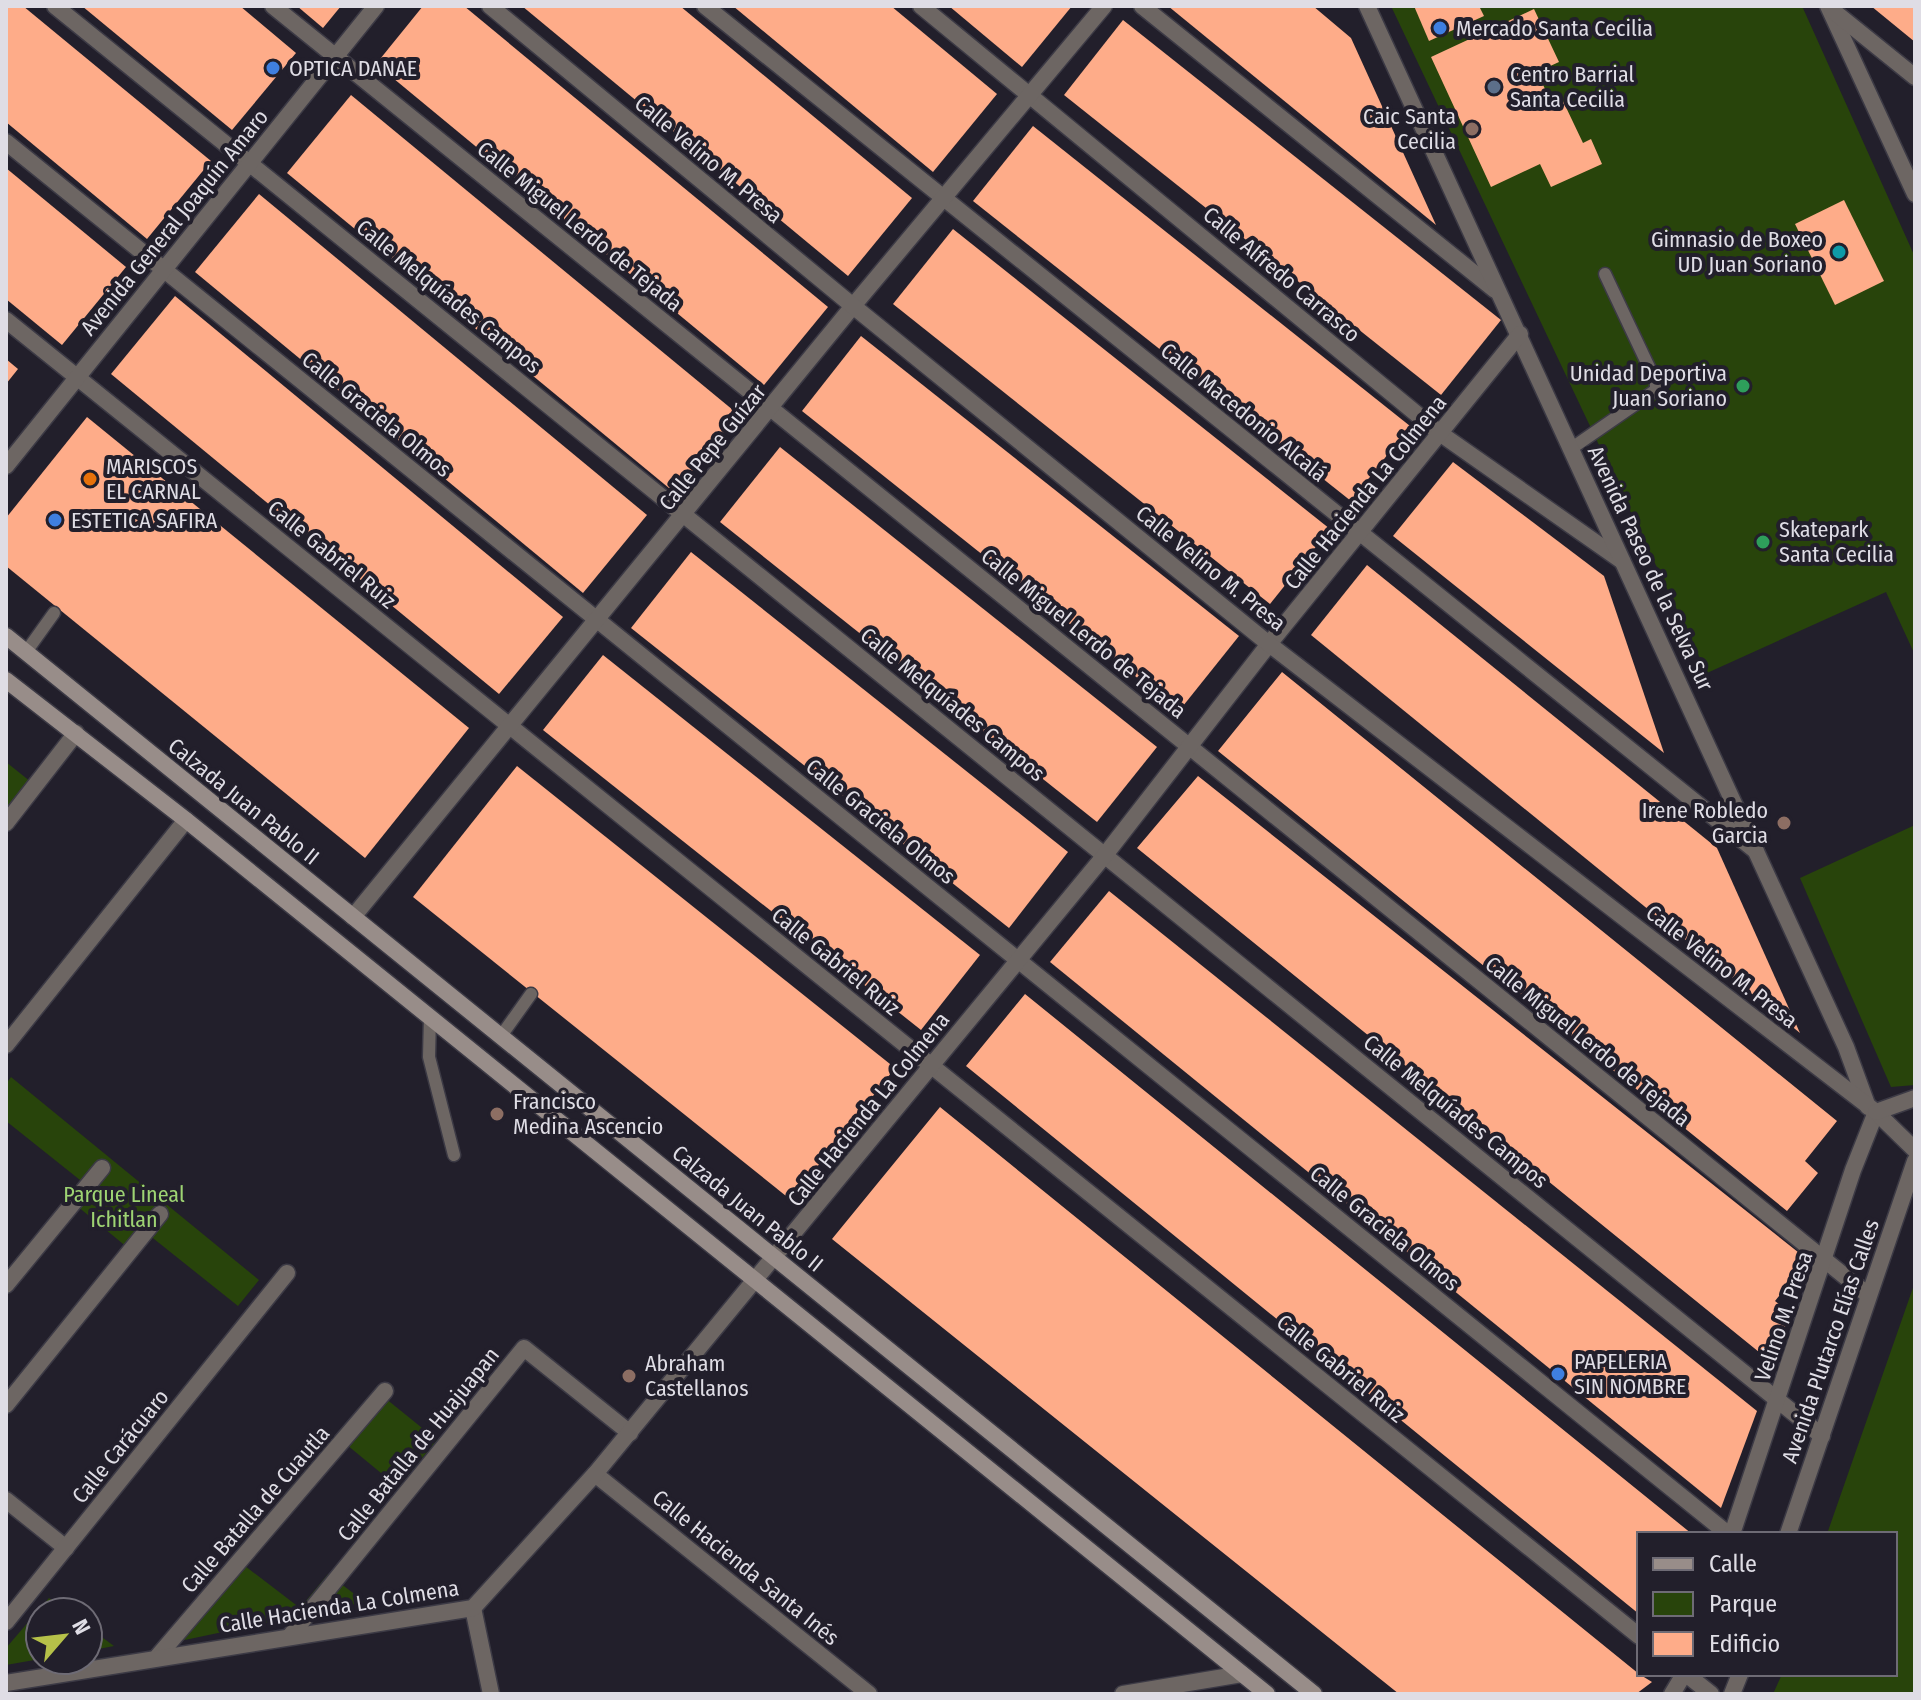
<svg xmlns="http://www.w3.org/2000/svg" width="1921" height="1700" font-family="'Fira Sans Condensed',sans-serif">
<rect width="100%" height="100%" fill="#221f2b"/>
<g fill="#28440b">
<path d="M 1391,6 L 1802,6 L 1915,257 L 1915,655 L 1886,592 L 1707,673 Z"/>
<path d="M 6,762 L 31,782 L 6,813 Z"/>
<path d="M 1915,825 L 1915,1085 L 1891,1087 L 1800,878 Z"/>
<path d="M 11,1077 L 259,1280 L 238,1306 L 149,1235 L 134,1253 L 71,1201 L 85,1184 L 6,1121 L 6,1084 Z"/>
<path d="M 1915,1282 L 1915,1694 L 1773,1694 L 1782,1674 L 1895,1674 L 1895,1534 L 1827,1534 Z"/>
<path d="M 385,1398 L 437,1440 L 398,1487 L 347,1445 Z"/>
<path d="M 245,1566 L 300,1608 L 328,1574 L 365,1602 L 180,1641 Z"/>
<path d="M 49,1598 L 68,1612 L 40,1612 L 40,1659 L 6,1665 L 6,1648 Z"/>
<path d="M 88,1627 L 114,1646 L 88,1651 Z"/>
</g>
<g fill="#feac89">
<path d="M 6,6 L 23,6 L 211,161 L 147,239 L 6,122 Z"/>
<path d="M 82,6 L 240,6 L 296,53 L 232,130 Z"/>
<path d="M 297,6 L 341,6 L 323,28 Z"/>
<path d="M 423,6 L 464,6 L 828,307 L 764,385 L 376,64 Z"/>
<path d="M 522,6 L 680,6 L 912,198 L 848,276 Z"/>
<path d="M 733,6 L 891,6 L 997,94 L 933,172 Z"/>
<path d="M 949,6 L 1072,6 L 1022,67 Z"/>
<path d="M 1168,6 L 1313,6 L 1351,38 L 1436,225 Z"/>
<path d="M 1414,6 L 1479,6 L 1484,16 L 1429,41 Z"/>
<path d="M 1871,6 L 1915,6 L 1915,42 Z"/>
<path d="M 1534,9 L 1559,62 L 1537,72 L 1553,106 L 1563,101 L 1583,143 L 1591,139 L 1602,164 L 1551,187 L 1540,164 L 1491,187 L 1431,57 Z"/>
<path d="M 1123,20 L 1501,320 L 1441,395 L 1064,95 Z"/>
<path d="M 351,95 L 739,415 L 675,493 L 287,173 Z"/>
<path d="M 1033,126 L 1410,426 L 1351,501 L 973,201 Z"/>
<path d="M 6,168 L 126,267 L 62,345 L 6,299 Z"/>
<path d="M 259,194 L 647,515 L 583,593 L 195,272 Z"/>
<path d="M 1844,200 L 1884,281 L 1835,305 L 1795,224 Z"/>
<path d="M 953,229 L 1330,529 L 1270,604 L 893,304 Z"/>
<path d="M 175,296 L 563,617 L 499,694 L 111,374 Z"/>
<path d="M 861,336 L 1239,636 L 1179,711 L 802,411 Z"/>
<path d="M 6,359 L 18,369 L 6,384 Z"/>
<path d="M 87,417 L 469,728 L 365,858 L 6,566 L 6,518 Z"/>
<path d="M 780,447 L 1157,747 L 1097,822 L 720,522 Z"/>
<path d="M 1453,462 L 1604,576 L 1664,753 L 1393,536 Z"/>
<path d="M 691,552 L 1068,852 L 1009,928 L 631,628 Z"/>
<path d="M 1367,565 L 1717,848 L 1800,1033 L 1311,635 Z"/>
<path d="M 603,655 L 980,955 L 921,1030 L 543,730 Z"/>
<path d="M 1282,672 L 1837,1121 L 1805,1161 L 1818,1173 L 1787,1211 L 1218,751 Z"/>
<path d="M 517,766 L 895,1068 L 791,1200 L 413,897 Z"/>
<path d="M 1198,776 L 1808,1260 L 1775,1301 L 1789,1312 L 1775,1365 L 1137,848 Z"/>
<path d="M 1109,891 L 1757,1411 L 1721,1508 L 1050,962 Z"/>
<path d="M 1025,994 L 1692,1534 L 1639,1534 L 1639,1614 L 966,1066 Z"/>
<path d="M 940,1107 L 1639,1674 L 1652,1682 L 1636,1694 L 1399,1694 L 832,1239 Z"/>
</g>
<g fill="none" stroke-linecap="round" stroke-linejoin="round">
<g stroke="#3c3a45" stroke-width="15">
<g id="service">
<path d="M 1572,448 L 1656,390 L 1656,382 L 1605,274"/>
<path d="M 26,652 L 54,613"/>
<path d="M 430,1017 L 429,1057 L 454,1155"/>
<path d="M 501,1036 L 531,994"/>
</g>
</g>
<g stroke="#3c3a45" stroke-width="19">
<g id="pedestrian">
<path d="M 6,823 L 76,733"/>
<path d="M 6,1285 L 102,1168"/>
<path d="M 6,1405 L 160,1214"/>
<path d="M 6,1500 L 66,1548"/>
<path d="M 158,1656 L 385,1391"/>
</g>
</g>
<g stroke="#3c3a45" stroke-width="19">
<g id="minor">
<path d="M 55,6 L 1822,1436"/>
<path d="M 273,6 L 1868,1295"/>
<path d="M 705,6 L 1756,851"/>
<path d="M 921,6 L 1441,434 L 1622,561"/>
<path d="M 1142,6 L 1495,290"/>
<path d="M 1367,6 L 1846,1047 L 1868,1107"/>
<path d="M 1828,6 L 1915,194"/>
<path d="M 1832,10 L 1915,77"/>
<path d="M 6,142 L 1728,1534"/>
<path d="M 6,320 L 1639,1636"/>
<path d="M 353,917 L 853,306 L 1104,6"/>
<path d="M 6,1045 L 186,820"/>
<path d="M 595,1474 L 869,1694"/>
<path d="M 1732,1534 L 1853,1170 L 1876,1112"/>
<path d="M 473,1608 L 491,1694"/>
<path d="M 6,1622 L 287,1273"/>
<path d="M 290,1636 L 524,1348 L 630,1433"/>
<path d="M 1686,1674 L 1711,1694"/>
<path d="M 6,1683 L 473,1608 L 595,1474 L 931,1066 L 1105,855 L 1269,644 L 1520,334"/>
<path d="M 1123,1694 L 1242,1674"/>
<path d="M 1672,1694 L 1684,1674"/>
</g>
</g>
<g stroke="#3c3a45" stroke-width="19">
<g id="tertiary">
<path d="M 490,6 L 853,306 L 1269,644 L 1876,1112 L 1915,1150"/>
<path d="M 6,466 L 376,6"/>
<path d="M 1876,1112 L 1915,1098"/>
<path d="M 1788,1534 L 1915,1161"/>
<path d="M 1732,1694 L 1740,1674"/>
</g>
</g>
<g stroke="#3c3a45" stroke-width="19">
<g id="secondary">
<path d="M 6,636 L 1314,1694"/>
<path d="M 6,680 L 186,820 L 1267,1694"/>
</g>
</g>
<use href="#service" stroke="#6d6663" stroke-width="12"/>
<use href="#pedestrian" stroke="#6d6663" stroke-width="16"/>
<use href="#minor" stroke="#6d6663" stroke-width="16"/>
<use href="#tertiary" stroke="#6d6663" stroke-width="16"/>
<use href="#secondary" stroke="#988d89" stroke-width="16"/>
</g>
<g fill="#3f7fe0" stroke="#221f2b" stroke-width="3">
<circle cx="1440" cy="28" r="8"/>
<circle cx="273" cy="68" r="8"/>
<circle cx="55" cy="520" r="8"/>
<circle cx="1558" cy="1374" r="8"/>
</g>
<circle fill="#5c6f8a" stroke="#221f2b" stroke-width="3" cx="1494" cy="87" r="8"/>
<g fill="#8d6e63" stroke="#221f2b" stroke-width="3">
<circle cx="1472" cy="129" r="8"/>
<circle cx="1784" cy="823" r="8"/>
<circle cx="497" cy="1114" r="8"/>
<circle cx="629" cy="1376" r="8"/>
</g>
<circle fill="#0f9aa8" stroke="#221f2b" stroke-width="3" cx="1839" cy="252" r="8"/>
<g fill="#2e9e5b" stroke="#221f2b" stroke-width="3">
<circle cx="1743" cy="386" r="8"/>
<circle cx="1763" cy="542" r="8"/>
</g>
<circle fill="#e8710a" stroke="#221f2b" stroke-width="3" cx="90" cy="479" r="8"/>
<g text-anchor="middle" stroke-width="8" stroke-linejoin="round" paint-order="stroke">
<g font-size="22" fill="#dfdde5" stroke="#221f2b" text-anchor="start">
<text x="1456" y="36">Mercado Santa Cecilia</text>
<text x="289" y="76">OPTICA DANAE</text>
<text x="1510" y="82">Centro Barrial<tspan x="1510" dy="25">Santa Cecilia</tspan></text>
<text x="1456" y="124" text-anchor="end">Caic Santa<tspan x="1456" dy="25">Cecilia</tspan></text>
<text x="1823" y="247" text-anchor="end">Gimnasio de Boxeo<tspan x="1823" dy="25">UD Juan Soriano</tspan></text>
<text x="1727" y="381" text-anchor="end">Unidad Deportiva<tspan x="1727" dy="25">Juan Soriano</tspan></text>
<text x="106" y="474">MARISCOS<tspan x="106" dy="25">EL CARNAL</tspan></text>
<text x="71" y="528">ESTETICA SAFIRA</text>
<text x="1779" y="537">Skatepark<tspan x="1779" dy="25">Santa Cecilia</tspan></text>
<text x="1768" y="818" text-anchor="end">Irene Robledo<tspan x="1768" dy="25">Garcia</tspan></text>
<text x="513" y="1109">Francisco<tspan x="513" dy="25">Medina Ascencio</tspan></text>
<text x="1574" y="1369">PAPELERIA<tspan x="1574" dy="25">SIN NOMBRE</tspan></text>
<text x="645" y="1371">Abraham<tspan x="645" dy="25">Castellanos</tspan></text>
</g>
<g font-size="22" fill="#dfdde5" stroke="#221f2b">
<text transform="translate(709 159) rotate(40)" y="8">Calle Velino M. Presa</text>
<text transform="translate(174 222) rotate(-51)" y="8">Avenida General Joaquín Amaro</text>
<text transform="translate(580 226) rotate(39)" y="8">Calle Miguel Lerdo de Tejada</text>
<text transform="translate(1282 274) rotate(40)" y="8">Calle Alfredo Carrasco</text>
<text transform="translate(449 296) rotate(39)" y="8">Calle Melquíades Campos</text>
<text transform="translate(1244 412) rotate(39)" y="8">Calle Macedonio Alcalá</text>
<text transform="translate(377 414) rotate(39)" y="8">Calle Graciela Olmos</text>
<text transform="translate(712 447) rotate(-51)" y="8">Calle Pepe Guízar</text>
<text transform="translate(1365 492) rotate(-51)" y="8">Calle Hacienda La Colmena</text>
<text transform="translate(332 554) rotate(39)" y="8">Calle Gabriel Ruiz</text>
<text transform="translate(1211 568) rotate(39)" y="8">Calle Velino M. Presa</text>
<text transform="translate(1651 568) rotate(65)" y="8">Avenida Paseo de la Selva Sur</text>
<text transform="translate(1084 633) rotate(39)" y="8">Calle Miguel Lerdo de Tejada</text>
<text transform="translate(953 704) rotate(39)" y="8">Calle Melquíades Campos</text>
<text transform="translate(244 801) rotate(39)" y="8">Calzada Juan Pablo II</text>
<text transform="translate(881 821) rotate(39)" y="8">Calle Graciela Olmos</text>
<text transform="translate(836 961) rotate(39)" y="8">Calle Gabriel Ruiz</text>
<text transform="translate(1722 966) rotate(38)" y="8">Calle Velino M. Presa</text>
<text transform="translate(1588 1041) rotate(39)" y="8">Calle Miguel Lerdo de Tejada</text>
<text transform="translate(868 1109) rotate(-51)" y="8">Calle Hacienda La Colmena</text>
<text transform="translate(1456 1111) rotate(39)" y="8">Calle Melquíades Campos</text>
<text transform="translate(748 1208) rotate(39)" y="8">Calzada Juan Pablo II</text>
<text transform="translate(1385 1228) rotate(39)" y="8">Calle Graciela Olmos</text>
<text transform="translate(1783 1316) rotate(-71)" y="8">Velino M. Presa</text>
<text transform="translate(1830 1341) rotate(-71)" y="8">Avenida Plutarco Elías Calles</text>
<text transform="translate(1341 1368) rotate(39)" y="8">Calle Gabriel Ruiz</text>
<text transform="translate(418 1444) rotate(-51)" y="8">Calle Batalla de Huajuapan</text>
<text transform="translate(120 1446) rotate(-51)" y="8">Calle Carácuaro</text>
<text transform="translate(255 1509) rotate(-49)" y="8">Calle Batalla de Cuautla</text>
<text transform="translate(746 1567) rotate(39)" y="8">Calle Hacienda Santa Inés</text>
<text transform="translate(339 1606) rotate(-9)" y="8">Calle Hacienda La Colmena</text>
</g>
<g font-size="22" fill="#9ed473" stroke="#221f2b">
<text x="124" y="1202">Parque Lineal<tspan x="124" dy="25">Ichitlan</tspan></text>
</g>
</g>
<rect width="1921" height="1700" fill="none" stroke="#dfdde5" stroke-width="16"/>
<rect x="1637" y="1532" width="260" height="144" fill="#221f2b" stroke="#6e6b75" stroke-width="2"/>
<rect x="1653" y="1558" width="40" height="12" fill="#988d89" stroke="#6e6b75" stroke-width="2"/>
<text x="1709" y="1572" font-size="24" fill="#dfdde5">Calle</text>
<rect x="1653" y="1592" width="40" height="24" fill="#28440b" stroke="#6e6b75" stroke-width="2"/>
<text x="1709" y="1612" font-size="24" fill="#dfdde5">Parque</text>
<rect x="1653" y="1632" width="40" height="24" fill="#feac89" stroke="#6e6b75" stroke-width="2"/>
<text x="1709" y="1652" font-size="24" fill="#dfdde5">Edificio</text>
<g transform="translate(64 1636) rotate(62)"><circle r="38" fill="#221f2b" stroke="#6e6b75" stroke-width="2"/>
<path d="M0-6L14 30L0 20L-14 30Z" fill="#b6c149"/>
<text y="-12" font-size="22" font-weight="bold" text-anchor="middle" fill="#dfdde5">N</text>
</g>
</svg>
